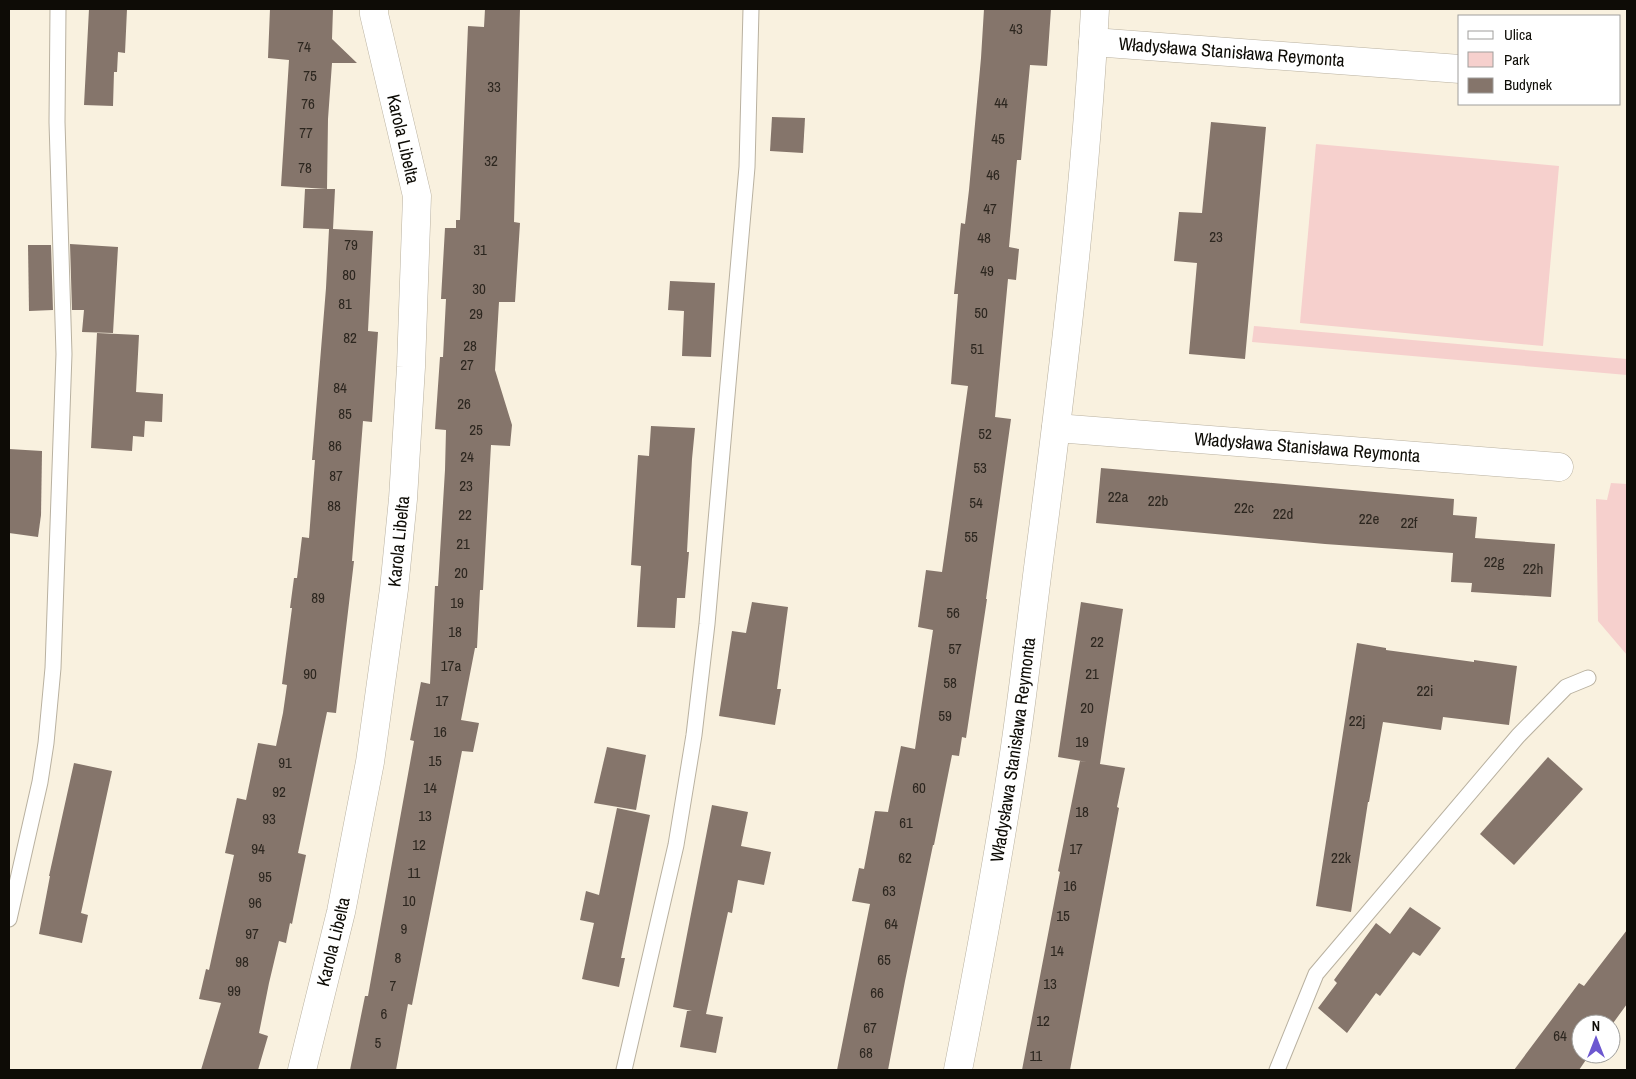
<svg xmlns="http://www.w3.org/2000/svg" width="1636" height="1079" font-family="'Archivo Narrow',sans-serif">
<rect width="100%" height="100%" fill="#f9f1df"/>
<g fill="#f6d0cd">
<path d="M 1316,144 L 1559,166 L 1543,346 L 1300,323 Z"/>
<path d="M 1254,326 L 1627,359 L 1627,375 L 1252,342 Z"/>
<path d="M 1611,483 L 1627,484 L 1627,655 L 1598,621 L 1596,499 L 1607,500 Z"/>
</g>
<g fill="#85756b">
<path d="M 89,9 L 127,9 L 125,53 L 118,52 L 117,72 L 114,72 L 113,106 L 84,105 Z"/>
<path d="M 270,9 L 333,9 L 332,39 L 357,63 L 332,63 L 328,119 L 327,189 L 281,186 L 289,60 L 268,58 Z"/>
<path d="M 485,9 L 520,9 L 514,222 L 520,223 L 515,302 L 499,302 L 495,370 L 512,425 L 510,446 L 491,445 L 483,590 L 480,590 L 477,648 L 475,648 L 461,720 L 479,723 L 473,752 L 462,751 L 412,1005 L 408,1004 L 396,1070 L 350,1070 L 365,996 L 368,996 L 373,968 L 414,741 L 410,740 L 421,682 L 430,684 L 435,586 L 438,586 L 445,470 L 446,430 L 435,429 L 440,357 L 443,357 L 446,299 L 441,299 L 445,228 L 456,228 L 456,220 L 460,220 L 468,26 L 484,27 Z"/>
<path d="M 984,9 L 1051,9 L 1047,66 L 1030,65 L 1021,160 L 1017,160 L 1009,247 L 1019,249 L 1016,280 L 1008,279 L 995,417 L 1011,419 L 986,599 L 987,599 L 966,738 L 962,737 L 959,756 L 952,755 L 934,845 L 933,845 L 905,981 L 888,1070 L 837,1070 L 870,904 L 852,901 L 859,868 L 864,869 L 875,811 L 888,812 L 901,746 L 915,749 L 933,630 L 918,627 L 926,570 L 942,572 L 949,523 L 968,386 L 951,384 L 958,294 L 954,294 L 961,223 L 965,224 L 969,190 L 981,58 Z"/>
<path d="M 772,117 L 805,118 L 803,153 L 770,151 Z"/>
<path d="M 1211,122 L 1266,127 L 1245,359 L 1189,354 L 1197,263 L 1174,261 L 1179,212 L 1202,213 Z"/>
<path d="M 305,189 L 335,189 L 333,229 L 373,231 L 368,331 L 378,332 L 372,422 L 363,421 L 352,561 L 354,561 L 336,713 L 327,712 L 298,853 L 306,855 L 292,924 L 290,923 L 286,943 L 279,941 L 269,983 L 259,1033 L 268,1036 L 258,1070 L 201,1070 L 221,1003 L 199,999 L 206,969 L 209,970 L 234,855 L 225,853 L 237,798 L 246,800 L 258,743 L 276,746 L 283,713 L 287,685 L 282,684 L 292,608 L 290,608 L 294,578 L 297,578 L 302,537 L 309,538 L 315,460 L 312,460 L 326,288 L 329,229 L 303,228 Z"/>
<path d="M 70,244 L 118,247 L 113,333 L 82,332 L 84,310 L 72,310 Z"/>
<path d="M 28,245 L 51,245 L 53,310 L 29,311 Z"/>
<path d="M 670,281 L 715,283 L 711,357 L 682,356 L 684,311 L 668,310 Z"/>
<path d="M 97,333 L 139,335 L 136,392 L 163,394 L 162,422 L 145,421 L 144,437 L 133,436 L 132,451 L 91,448 Z"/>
<path d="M 651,426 L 695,428 L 692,459 L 687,552 L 689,552 L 685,598 L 677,598 L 675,628 L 637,627 L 641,566 L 631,565 L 638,455 L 649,456 Z"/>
<path d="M 9,449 L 42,451 L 41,515 L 38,537 L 9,533 Z"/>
<path d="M 1101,468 L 1454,499 L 1453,515 L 1477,517 L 1475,538 L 1555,544 L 1551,597 L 1471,592 L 1472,583 L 1451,582 L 1453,553 L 1325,544 L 1096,523 Z"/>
<path d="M 752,602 L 788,607 L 777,689 L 781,689 L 775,725 L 719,716 L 732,631 L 746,633 Z"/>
<path d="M 1081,602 L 1123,609 L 1100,764 L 1125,768 L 1117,807 L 1119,808 L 1070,1070 L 1022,1070 L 1060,872 L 1058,871 L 1080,761 L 1087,762 L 1058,757 Z"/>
<path d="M 1357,643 L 1386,648 L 1386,650 L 1474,662 L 1474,660 L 1517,666 L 1509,725 L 1443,717 L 1441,730 L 1383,722 L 1369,802 L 1368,802 L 1351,912 L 1316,906 Z"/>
<path d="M 607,747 L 646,755 L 636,810 L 594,803 Z"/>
<path d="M 1548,757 L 1583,789 L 1514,865 L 1480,834 Z"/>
<path d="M 74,763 L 112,771 L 81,913 L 88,915 L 82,943 L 39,934 L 50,876 L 49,876 Z"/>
<path d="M 712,805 L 748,812 L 741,846 L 771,852 L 764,885 L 738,880 L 732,913 L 728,912 L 706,1014 L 723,1017 L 716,1053 L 680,1047 L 687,1011 L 692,1011 L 673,1007 Z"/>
<path d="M 617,808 L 650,815 L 621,958 L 625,958 L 619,987 L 582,979 L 594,923 L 580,920 L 586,891 L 599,895 Z"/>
<path d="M 1410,907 L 1441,928 L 1420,956 L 1413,952 L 1380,996 L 1376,993 L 1347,1033 L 1318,1008 L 1337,983 L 1334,980 L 1376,923 L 1390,934 Z"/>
<path d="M 1627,930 L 1627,1004 L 1611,1026 L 1611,1024 L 1581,1024 L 1581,1054 L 1590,1054 L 1579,1070 L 1514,1070 L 1579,983 L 1584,986 Z"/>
</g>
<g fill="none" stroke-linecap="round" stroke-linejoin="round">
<g stroke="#b9b1a0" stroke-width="17">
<g id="service">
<path d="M 9,919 L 40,782 L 46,743 L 53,668 L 64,354 L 57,122 L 58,9"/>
<path d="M 624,1070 L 676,845 L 694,735 L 707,624 L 747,167 L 751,9"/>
<path d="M 1277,1070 L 1316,974 L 1518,736 L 1566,687 L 1588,678"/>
</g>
</g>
<g stroke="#b9b1a0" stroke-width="29">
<g id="minor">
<path id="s1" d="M 1093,42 L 1460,69"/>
<path id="s2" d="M 1056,428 L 1559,467"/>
<path id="s3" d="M 302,1070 L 341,912 L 370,762 L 394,589 L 403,499 L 411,367 L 417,196 L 374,14 L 374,9"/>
<path id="s4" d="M 958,1070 C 979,963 999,855 1015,747 C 1024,685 1031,622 1039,560 C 1063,377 1085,193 1095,9"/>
</g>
</g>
<use href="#service" stroke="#fff" stroke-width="15"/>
<use href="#minor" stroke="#fff" stroke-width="28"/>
</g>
<g text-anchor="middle" stroke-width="4.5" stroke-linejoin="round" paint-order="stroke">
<g font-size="15" fill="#2c261f">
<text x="1016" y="34">43</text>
<text x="304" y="52">74</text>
<text x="310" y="81">75</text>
<text x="494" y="92">33</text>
<text x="1001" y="108">44</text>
<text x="308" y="109">76</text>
<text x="306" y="138">77</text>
<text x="998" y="144">45</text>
<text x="491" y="166">32</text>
<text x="305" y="173">78</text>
<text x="993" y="180">46</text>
<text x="990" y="214">47</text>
<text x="1216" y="242">23</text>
<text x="984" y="243">48</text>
<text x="351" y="250">79</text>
<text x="480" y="255">31</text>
<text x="987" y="276">49</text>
<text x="349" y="280">80</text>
<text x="479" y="294">30</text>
<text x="345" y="309">81</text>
<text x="981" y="318">50</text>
<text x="476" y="319">29</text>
<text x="350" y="343">82</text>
<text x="470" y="351">28</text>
<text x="977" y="354">51</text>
<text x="467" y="370">27</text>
<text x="340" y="393">84</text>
<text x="464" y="409">26</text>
<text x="345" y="419">85</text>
<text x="476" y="435">25</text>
<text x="985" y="439">52</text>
<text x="335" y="451">86</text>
<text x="467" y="462">24</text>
<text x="980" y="473">53</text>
<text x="336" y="481">87</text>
<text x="466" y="491">23</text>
<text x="1118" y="502">22a</text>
<text x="1158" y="506">22b</text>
<text x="976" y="508">54</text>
<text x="334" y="511">88</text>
<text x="1244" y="513">22c</text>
<text x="1283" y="519">22d</text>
<text x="465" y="520">22</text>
<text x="1369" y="524">22e</text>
<text x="1409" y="528">22f</text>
<text x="971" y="542">55</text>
<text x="463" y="549">21</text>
<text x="1494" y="567">22g</text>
<text x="1533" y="574">22h</text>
<text x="461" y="578">20</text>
<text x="318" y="603">89</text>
<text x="457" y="608">19</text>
<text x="953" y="618">56</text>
<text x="455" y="637">18</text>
<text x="1097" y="647">22</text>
<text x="955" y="654">57</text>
<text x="451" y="671">17a</text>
<text x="310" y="679">90</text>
<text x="1092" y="679">21</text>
<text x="950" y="688">58</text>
<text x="1425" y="696">22i</text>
<text x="442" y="706">17</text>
<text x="1087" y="713">20</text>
<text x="945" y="721">59</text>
<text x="1357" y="726">22j</text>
<text x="440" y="737">16</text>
<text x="1082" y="747">19</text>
<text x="435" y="766">15</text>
<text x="285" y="768">91</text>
<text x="430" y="793">14</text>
<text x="919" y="793">60</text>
<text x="279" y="797">92</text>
<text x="1082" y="817">18</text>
<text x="425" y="821">13</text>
<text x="269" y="824">93</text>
<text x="906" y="828">61</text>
<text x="419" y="850">12</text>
<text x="258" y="854">94</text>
<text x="1076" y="854">17</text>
<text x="905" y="863">62</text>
<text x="1341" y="863">22k</text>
<text x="414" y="878">11</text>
<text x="265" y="882">95</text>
<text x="1070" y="891">16</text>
<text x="889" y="896">63</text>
<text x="409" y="906">10</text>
<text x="255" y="908">96</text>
<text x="1063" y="921">15</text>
<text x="891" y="929">64</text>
<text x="404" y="934">9</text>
<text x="252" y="939">97</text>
<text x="1057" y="956">14</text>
<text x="398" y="963">8</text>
<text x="884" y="965">65</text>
<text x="242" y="967">98</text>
<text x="1050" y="989">13</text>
<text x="393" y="991">7</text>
<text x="234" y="996">99</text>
<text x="877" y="998">66</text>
<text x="384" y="1019">6</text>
<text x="1043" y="1026">12</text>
<text x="870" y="1033">67</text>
<text x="1560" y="1041">64</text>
<text x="378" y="1048">5</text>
<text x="866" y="1058">68</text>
<text x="1036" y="1061">11</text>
</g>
<g font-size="18" fill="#0e0c06" stroke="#fff">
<text dy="6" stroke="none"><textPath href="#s1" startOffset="139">Władysława Stanisława Reymonta</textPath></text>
<text transform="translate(403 139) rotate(77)" y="6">Karola Libelta</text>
<text dy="6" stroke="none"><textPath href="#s2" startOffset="252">Władysława Stanisława Reymonta</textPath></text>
<text dy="6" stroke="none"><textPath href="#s3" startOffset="538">Karola Libelta</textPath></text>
<text dy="6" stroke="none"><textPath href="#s4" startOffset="325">Władysława Stanisława Reymonta</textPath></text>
<text dy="6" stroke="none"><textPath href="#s3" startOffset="132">Karola Libelta</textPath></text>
</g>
</g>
<rect width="1636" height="1079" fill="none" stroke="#0e0c06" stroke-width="20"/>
<rect x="1458" y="15" width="162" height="90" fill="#ffffff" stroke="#9f9e9b"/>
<rect x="1468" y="31" width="25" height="8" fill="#ffffff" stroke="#9f9e9b"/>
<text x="1504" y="40" font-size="15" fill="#0e0c06">Ulica</text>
<rect x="1468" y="52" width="25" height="15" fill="#f6d0cd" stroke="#9f9e9b"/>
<text x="1504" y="65" font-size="15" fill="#0e0c06">Park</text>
<rect x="1468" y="78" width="25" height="15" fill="#85756b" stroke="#9f9e9b"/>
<text x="1504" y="90" font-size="15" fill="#0e0c06">Budynek</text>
<g transform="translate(1596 1039)"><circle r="24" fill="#ffffff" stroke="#9f9e9b"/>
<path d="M0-4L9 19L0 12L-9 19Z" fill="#6c57d0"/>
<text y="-8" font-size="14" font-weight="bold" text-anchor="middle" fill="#0e0c06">N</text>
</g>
</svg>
